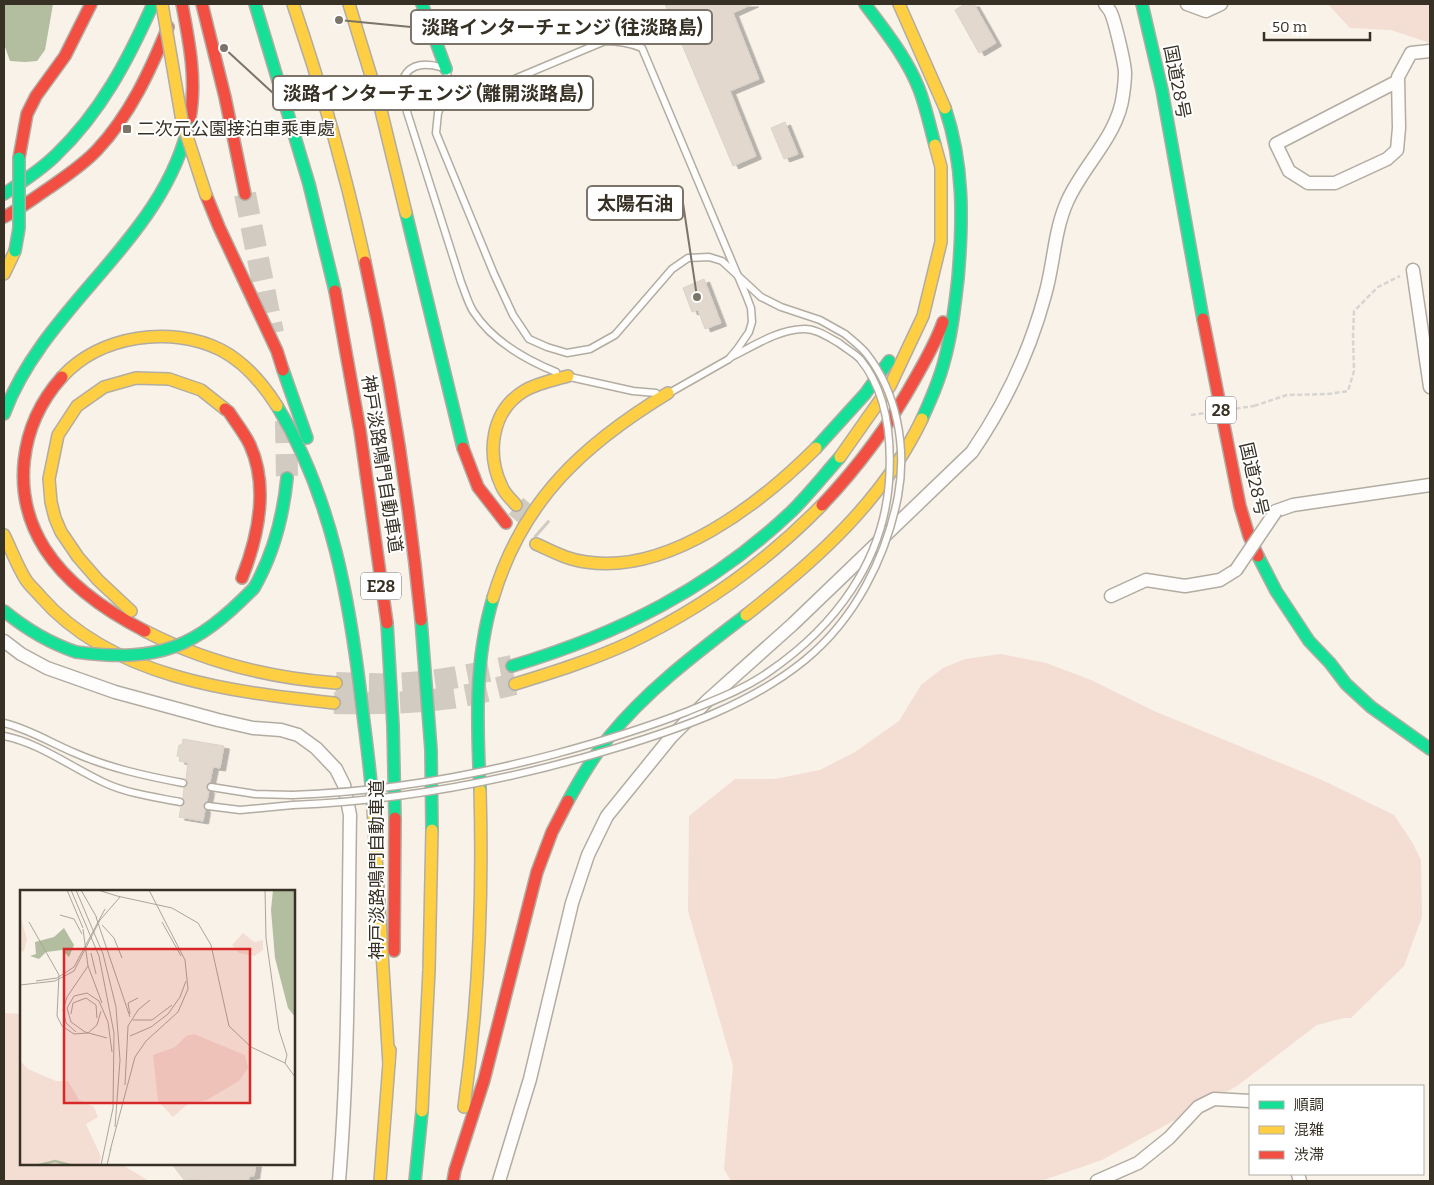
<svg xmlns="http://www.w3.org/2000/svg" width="1434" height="1185" font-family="Bitter,'Noto Sans JP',serif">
<defs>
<filter id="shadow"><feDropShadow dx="5.5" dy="3" stdDeviation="0" flood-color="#0004"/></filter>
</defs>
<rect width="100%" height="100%" fill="#f8f2e8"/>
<g fill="#f4ddd3">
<path d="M 1328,4 L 1430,4 L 1430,43 L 1391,30 L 1350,28 Z"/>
<path d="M 1001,654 L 1046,663 L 1091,680 L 1154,711 L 1322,780 L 1394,815 L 1412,842 L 1421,860 L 1422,917 L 1404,966 L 1351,1018 L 1344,1018 L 1317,1025 L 1237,1086 L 1102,1160 L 1041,1181 L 731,1181 L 724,1169 L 733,1066 L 688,911 L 689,816 L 735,779 L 775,779 L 820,770 L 855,752 L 899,721 L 921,685 L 943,668 L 965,659 Z"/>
<path d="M 4,1013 L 21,1014 L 21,1164 L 121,1164 L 149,1181 L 4,1181 Z"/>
</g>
<path fill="#b3bd9f" d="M 4,4 L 53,4 L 45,50 L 37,61 L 25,62 L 10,61 L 4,44 Z"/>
<g fill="#e2d8ce" stroke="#dad3ca" filter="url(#shadow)">
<path d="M 665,4 L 753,4 L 733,13 L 759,79 L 730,91 L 756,156 L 733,166 Z"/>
<path d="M 965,4 L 974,4 L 996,43 L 979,53 L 955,10 Z"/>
<path d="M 785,122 L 798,154 L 784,159 L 771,128 Z"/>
<path d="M 704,279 L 721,323 L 705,329 L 698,310 L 692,312 L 683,288 Z"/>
<path d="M 183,739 L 224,746 L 220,768 L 213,767 L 210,782 L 206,786 L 209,791 L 207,801 L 203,805 L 205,810 L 203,821 L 179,817 L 181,807 L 185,802 L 183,798 L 184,788 L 188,783 L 186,779 L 188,763 L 179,761 L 180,757 L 177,756 L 179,745 L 182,745 Z"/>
<path d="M 172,1164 L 256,1164 L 254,1176 L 250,1176 L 248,1181 L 206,1181 L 191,1179 L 185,1181 Z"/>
</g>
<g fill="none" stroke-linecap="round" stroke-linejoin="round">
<g stroke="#d1cbc1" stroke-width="22" stroke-dasharray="22 11" stroke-linecap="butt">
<path d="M 245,194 L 273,333"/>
<path d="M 286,421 L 287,478"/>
<path d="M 516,506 L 543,530"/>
<path d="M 336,683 C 360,684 385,685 409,683 C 444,681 478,673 512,666"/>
<path d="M 334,703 C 373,704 412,703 450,698 C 472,695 493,689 515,684"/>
</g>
<g stroke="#b2aca2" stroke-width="9">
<g id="lane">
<path d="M 440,67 C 427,63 411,63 404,77 C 402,81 402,88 401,93 L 461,282 C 465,292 468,303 473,311 C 492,341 524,359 556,372"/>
<path d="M 447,72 L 449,86 L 438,113 L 436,133 L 494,274 L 513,315 L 529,339 L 547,347 L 567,353 L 590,349 L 615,335 L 672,269 L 688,258 L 709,257 L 722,261 L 761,297 L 781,307 L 820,320 L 845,334"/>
<path d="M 449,86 L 460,99 L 469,98 L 605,41 C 619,41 630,43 642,48 L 746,295 L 751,308 L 752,322 L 749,332 L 738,348 L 729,359 L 671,392"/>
<path d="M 731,357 C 754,346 777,330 803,329 C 815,328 828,337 839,343"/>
<path d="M 570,377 L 633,391 L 656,393"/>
<path d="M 4,723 C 29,729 51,743 75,753 C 109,768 146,776 183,783"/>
<path d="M 4,736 C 40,743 72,768 105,783 C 129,794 155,797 180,802"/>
<path d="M 211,787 L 255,794 L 292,795"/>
<path d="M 208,806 L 240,810 L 293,805"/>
</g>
</g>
<g stroke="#b2aca2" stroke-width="15">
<g id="street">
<path d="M 1187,4 L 1206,11 L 1221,4"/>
<path d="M 1398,81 L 1276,144 L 1289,171 L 1308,183 L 1335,183 L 1387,159 L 1397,150 L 1399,128 L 1398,77 L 1411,53 L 1430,51"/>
<path d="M 1413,270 L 1430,387"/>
<path d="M 1276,511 L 1293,505 L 1430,485"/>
<path d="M 1111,596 L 1146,580 L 1185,586 L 1220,580 L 1236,570"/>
<path d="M 4,641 L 21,654 L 47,668 L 115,692 L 218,720 L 253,728 L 281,730 L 298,735 L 316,748 L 336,769 L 344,785 L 350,815 C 348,937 349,1060 339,1181"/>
<path d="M 1298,1174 L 1300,1181"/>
<path d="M 499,1181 L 530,1079 L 572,903 L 588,855 L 607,816 L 671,737 L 708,700 L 793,624 L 972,452 C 1005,404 1030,351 1045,295 C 1054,264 1054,231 1067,202 C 1083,165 1118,136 1123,95 C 1124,88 1125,80 1125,73 C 1125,64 1115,22 1111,13 C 1110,10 1107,7 1105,4"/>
<path d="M 1097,1181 L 1138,1163 L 1169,1138 L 1198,1107 L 1214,1099 L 1250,1101"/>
</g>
</g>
<g stroke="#b2aca2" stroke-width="14">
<g id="fast">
<path d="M 255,4 L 309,184 L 335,291"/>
<path d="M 422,4 L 446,69"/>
<path d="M 865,4 C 885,31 907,58 919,89 C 926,107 930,127 935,145"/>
<path d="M 1142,4 L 1162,90 L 1203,319"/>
<path d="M 4,194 C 22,182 41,170 56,155 C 101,112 128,60 153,4"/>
<path d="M 406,213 L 463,448"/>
<path d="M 283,370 L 307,438"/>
<path d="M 277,406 C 332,497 350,601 362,706 C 366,740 371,774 373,808"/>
<path d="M 4,414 C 45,303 167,238 190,118"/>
<path d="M 922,419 C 931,399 940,379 945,358 C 952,332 955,305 958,278 C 963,220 964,164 945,108"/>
<path d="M 816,448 L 865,394 L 889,361"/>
<path d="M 1258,556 L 1276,591 L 1309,641 L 1330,663 L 1346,684 L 1371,707 L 1430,749"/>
<path d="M 254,588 C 274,553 283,518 287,478"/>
<path d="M 4,611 C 26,629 49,643 76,652"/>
<path d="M 421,620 L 431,750 L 432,830"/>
<path d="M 387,623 L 393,726 L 395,818"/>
<path d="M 512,666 C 619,634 711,588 792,511 C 809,494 824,475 840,457"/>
<path d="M 480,790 C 477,724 474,661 493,598"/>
<path d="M 568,801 C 580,779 593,757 609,737 C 648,689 698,652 746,615"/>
<path d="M 415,1181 L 422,1111"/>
</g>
</g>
<g stroke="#b2aca2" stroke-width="14">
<g id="slow">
<path d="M 293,4 C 322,89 346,175 365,262"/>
<path d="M 349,4 L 379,102 L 406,213"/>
<path d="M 899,4 L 945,108"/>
<path d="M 4,274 L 15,251"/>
<path d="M 62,377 C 100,335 171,325 221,350 C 244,362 263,384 277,406"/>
<path d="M 840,457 L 890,386 L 923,316 L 941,242 L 941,167 L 935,145"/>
<path d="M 516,505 C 511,499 505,494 502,487 C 486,454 491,411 524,391 C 537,383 554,380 568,376"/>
<path d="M 4,535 C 11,549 17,566 26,580 C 30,586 36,591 41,597 C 112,678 232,692 334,703"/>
<path d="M 536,544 C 552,551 568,560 586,562 C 669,575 761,503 816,448"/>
<path d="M 493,598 C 522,500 584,444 668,393"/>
<path d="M 131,611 L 98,580 L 78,557 L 61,532 L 55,518 L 51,502 L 49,479 L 58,435 L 77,406 L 104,387 L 136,378 L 169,379 L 201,390 L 225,409"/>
<path d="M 746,615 C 816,560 883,501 922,419"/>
<path d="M 145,631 C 205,662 269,678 336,683"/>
<path d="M 515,684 C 554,672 592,660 629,643 C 701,609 767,561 822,505"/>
<path d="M 373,808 L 389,1064"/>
<path d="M 464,1107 C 479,1001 483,896 480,790"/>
<path d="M 422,1111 L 429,970 L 432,830"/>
<path d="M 380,1181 L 390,1050"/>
</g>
</g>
<g stroke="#b2aca2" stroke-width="14">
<g id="jam">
<path d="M 182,4 C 189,41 197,80 190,118"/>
<path d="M 202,4 L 225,97 L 245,194"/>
<path d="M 19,158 L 27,114 L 36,96 L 65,56 L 91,4"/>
<path d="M 206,195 L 219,227 L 277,351 L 283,370"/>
<path d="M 4,217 C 20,209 34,198 49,188 C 66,176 83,165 97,150 C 130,115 150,71 168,27"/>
<path d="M 365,262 C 391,380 409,500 421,620"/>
<path d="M 335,291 L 360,431 L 387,623"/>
<path d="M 1203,319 L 1240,506 L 1249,536 L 1258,556"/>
<path d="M 62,377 C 19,425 10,494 45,549 C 68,585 108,612 145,631"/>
<path d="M 225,409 L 229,412 C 236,423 245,434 250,445 C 269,487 258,537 242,578"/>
<path d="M 463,448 L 478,487 L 506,523"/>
<path d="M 822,505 C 859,466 890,424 916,377 C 926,359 936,342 943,322"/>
<path d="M 394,951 L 395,818"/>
<path d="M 453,1181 L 455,1170 L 484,1080 L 537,872 L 552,832 L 568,801"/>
</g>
</g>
<path stroke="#d7d5d2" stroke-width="2.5" stroke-dasharray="5 2.5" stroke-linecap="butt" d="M 1254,406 L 1287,395 L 1328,394 L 1348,391 L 1354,371 L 1353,336 L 1354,311 L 1378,287 L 1400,276"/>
<use href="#lane" stroke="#fefdfc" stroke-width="6"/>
<use href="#street" stroke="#fefdfc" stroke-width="12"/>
<use href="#fast" stroke="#16e098" stroke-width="11"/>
<use href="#slow" stroke="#ffcf43" stroke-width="11"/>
<use href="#jam" stroke="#f24e42" stroke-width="11"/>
<g stroke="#b2aca2" stroke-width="9" stroke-linecap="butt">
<g id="lane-bridge">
<path d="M 292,795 C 381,792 469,777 555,754 C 599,742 643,729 686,712 C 715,700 745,689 770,671 C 835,626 883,562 889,482 C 892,439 888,393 860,359 C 854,353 845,348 839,343"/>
<path d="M 293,805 C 403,801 510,780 616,748 C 682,728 751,704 805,660 C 855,619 886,558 898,496 C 907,447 897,392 866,353 C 860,346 852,340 845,334"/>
</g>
</g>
<g stroke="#b2aca2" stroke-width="15" stroke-linecap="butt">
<path id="street-bridge" d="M 1236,570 L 1276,511"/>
</g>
<g stroke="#b2aca2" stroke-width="14" stroke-linecap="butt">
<g id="fast-bridge">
<path d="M 15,251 L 19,228 L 19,158"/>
<path d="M 76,652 C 160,663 195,648 254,588"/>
</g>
</g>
<g stroke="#b2aca2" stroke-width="14" stroke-linecap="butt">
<path id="slow-bridge" d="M 162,4 L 182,121 L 206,195"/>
</g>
<path stroke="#d7d5d2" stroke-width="2.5" stroke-dasharray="5 2.5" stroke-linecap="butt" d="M 1191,415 L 1254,406"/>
<use href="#lane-bridge" stroke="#fefdfc" stroke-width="6"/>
<use href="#street-bridge" stroke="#fefdfc" stroke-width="12"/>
<use href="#fast-bridge" stroke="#16e098" stroke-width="11"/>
<use href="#slow-bridge" stroke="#ffcf43" stroke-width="11"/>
</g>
<rect fill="#7b7569" stroke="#fff" stroke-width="2" x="122" y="124" width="10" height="10" rx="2.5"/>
<g text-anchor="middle" stroke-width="4" stroke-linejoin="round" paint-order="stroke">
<g fill="#fff" stroke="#736f66" stroke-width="1">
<rect x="1206" y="396.5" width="30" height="27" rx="4"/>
<rect x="361" y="572.5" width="40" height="27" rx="4"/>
</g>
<g font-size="16" font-weight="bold" fill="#373125">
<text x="1221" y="416">28</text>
<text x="381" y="592">E28</text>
</g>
<g font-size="18" fill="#373125" stroke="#fff">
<text transform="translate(1177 82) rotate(79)" y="6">国道28号</text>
<text transform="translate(382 464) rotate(81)" y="6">神戸淡路鳴門自動車道</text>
<text transform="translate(1254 479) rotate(77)" y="6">国道28号</text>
<text transform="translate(377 870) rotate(-90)" y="6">神戸淡路鳴門自動車道</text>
</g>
<g font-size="18" fill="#373125" stroke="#fff" text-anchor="start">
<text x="137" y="135">二次元公園接泊車乘車處</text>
</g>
</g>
<g transform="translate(20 890)">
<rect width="275" height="275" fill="#f8f2e8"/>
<path d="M 0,25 L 7,49 L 4,61 L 0,62 ZM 223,43 L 234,52 L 243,50 L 243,60 L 234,66 L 219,63 L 212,55 ZM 174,144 L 225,165 L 228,178 L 219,191 L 187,210 L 168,214 L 153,227 L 138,211 L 133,165 L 155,157 L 166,146 ZM 0,171 L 8,179 L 36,191 L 48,191 L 59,210 L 74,217 L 78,227 L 66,234 L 81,267 L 79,275 L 0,275 Z" fill="#f4ddd3"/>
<path d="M 253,0 L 275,0 L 275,127 L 268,118 L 255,68 L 251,20 ZM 44,38 L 54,55 L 49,67 L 42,60 L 26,62 L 19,69 L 10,66 L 16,64 L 15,52 L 34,47 Z" fill="#b3bd9f"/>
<path fill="none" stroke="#b3bd9f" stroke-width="2.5" d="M 19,275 L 35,271 L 50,275"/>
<path fill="none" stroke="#aba59a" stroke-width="1" d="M 47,0 L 63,38M 51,0 L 79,66 L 94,143 L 93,218 L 81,275M 56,0 L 83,64 L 96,117 L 100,170 L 95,237M 61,0 L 77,28M 78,0 L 97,6M 245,0 L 246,48 L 259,140 L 267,165 L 265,173M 97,6 L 152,18 L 178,33 L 191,55 L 209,136 L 231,157 L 265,173 L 275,187M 40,25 L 54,29 L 62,44M 76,27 L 110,127M 9,32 L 39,85 L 37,126 L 42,136 L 54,144 L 68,143 L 77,135 L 81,121M 142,32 L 161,66M 82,35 L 94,48 L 102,68M 71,63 L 76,84M 68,76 L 82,113M 16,91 L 37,88 L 54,77 L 85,19M 0,95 L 35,91 L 54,81 L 80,30 L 100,7M 51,124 L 53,113 L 66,108 L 76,115 L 77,128M 110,124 L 108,113 L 118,108M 113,130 L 132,130 L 152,115M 56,142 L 46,133 L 43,120 L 47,107 L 68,76 L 63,39M 110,146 L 131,137 L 148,124 L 160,107 L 166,91M 87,148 L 65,142 L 51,132 L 47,118 L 54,106 L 67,103 L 79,111 L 88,132 L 92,162M 105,195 L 108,136 L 118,120 L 130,110M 90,261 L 115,167 L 126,151 L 158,122 L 168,99 L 165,70 L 129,0M 87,275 L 91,258"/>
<path fill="#d62828" fill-opacity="0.15" stroke="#d62828" stroke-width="2.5" d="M 44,59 L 230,59 L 230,213 L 44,213 Z"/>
<rect width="275" height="275" fill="none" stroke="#373125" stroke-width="2.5"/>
</g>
<path fill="none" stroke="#7b7569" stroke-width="2" d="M339 20L411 27M224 48L273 93M697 297L683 203"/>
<g fill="#7b7569" stroke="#fff" stroke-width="2">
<circle cx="339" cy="20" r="5"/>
<circle cx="224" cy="48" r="5"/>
<circle cx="697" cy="297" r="5"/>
</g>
<g fill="#fff" stroke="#7b7569" stroke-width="2">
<rect x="411" y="10" width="301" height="34" rx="5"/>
<rect x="273" y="76" width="320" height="34" rx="5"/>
<rect x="587" y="186" width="96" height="34" rx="5"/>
</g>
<g font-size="19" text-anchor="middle" font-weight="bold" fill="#373125">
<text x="562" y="34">淡路インターチェンジ (往淡路島)</text>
<text x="433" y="100">淡路インターチェンジ (離開淡路島)</text>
<text x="635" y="210">太陽石油</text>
</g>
<rect width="1434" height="1185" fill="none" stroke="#373125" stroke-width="10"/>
<rect x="1249" y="1085" width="175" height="90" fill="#ffffff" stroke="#afada8"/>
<rect x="1259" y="1101" width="25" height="8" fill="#16e098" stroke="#afada8"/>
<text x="1294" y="1110" font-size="15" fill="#373125">順調</text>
<rect x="1259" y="1126" width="25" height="8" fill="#ffcf43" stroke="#afada8"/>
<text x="1294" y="1135" font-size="15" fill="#373125">混雑</text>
<rect x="1259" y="1151" width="25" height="8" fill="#f24e42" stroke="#afada8"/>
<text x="1294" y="1160" font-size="15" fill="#373125">渋滞</text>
<path d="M1264 32v8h106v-8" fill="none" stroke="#373125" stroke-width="2.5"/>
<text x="1272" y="32" font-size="15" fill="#373125" stroke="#ffffff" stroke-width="4" paint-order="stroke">50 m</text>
</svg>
